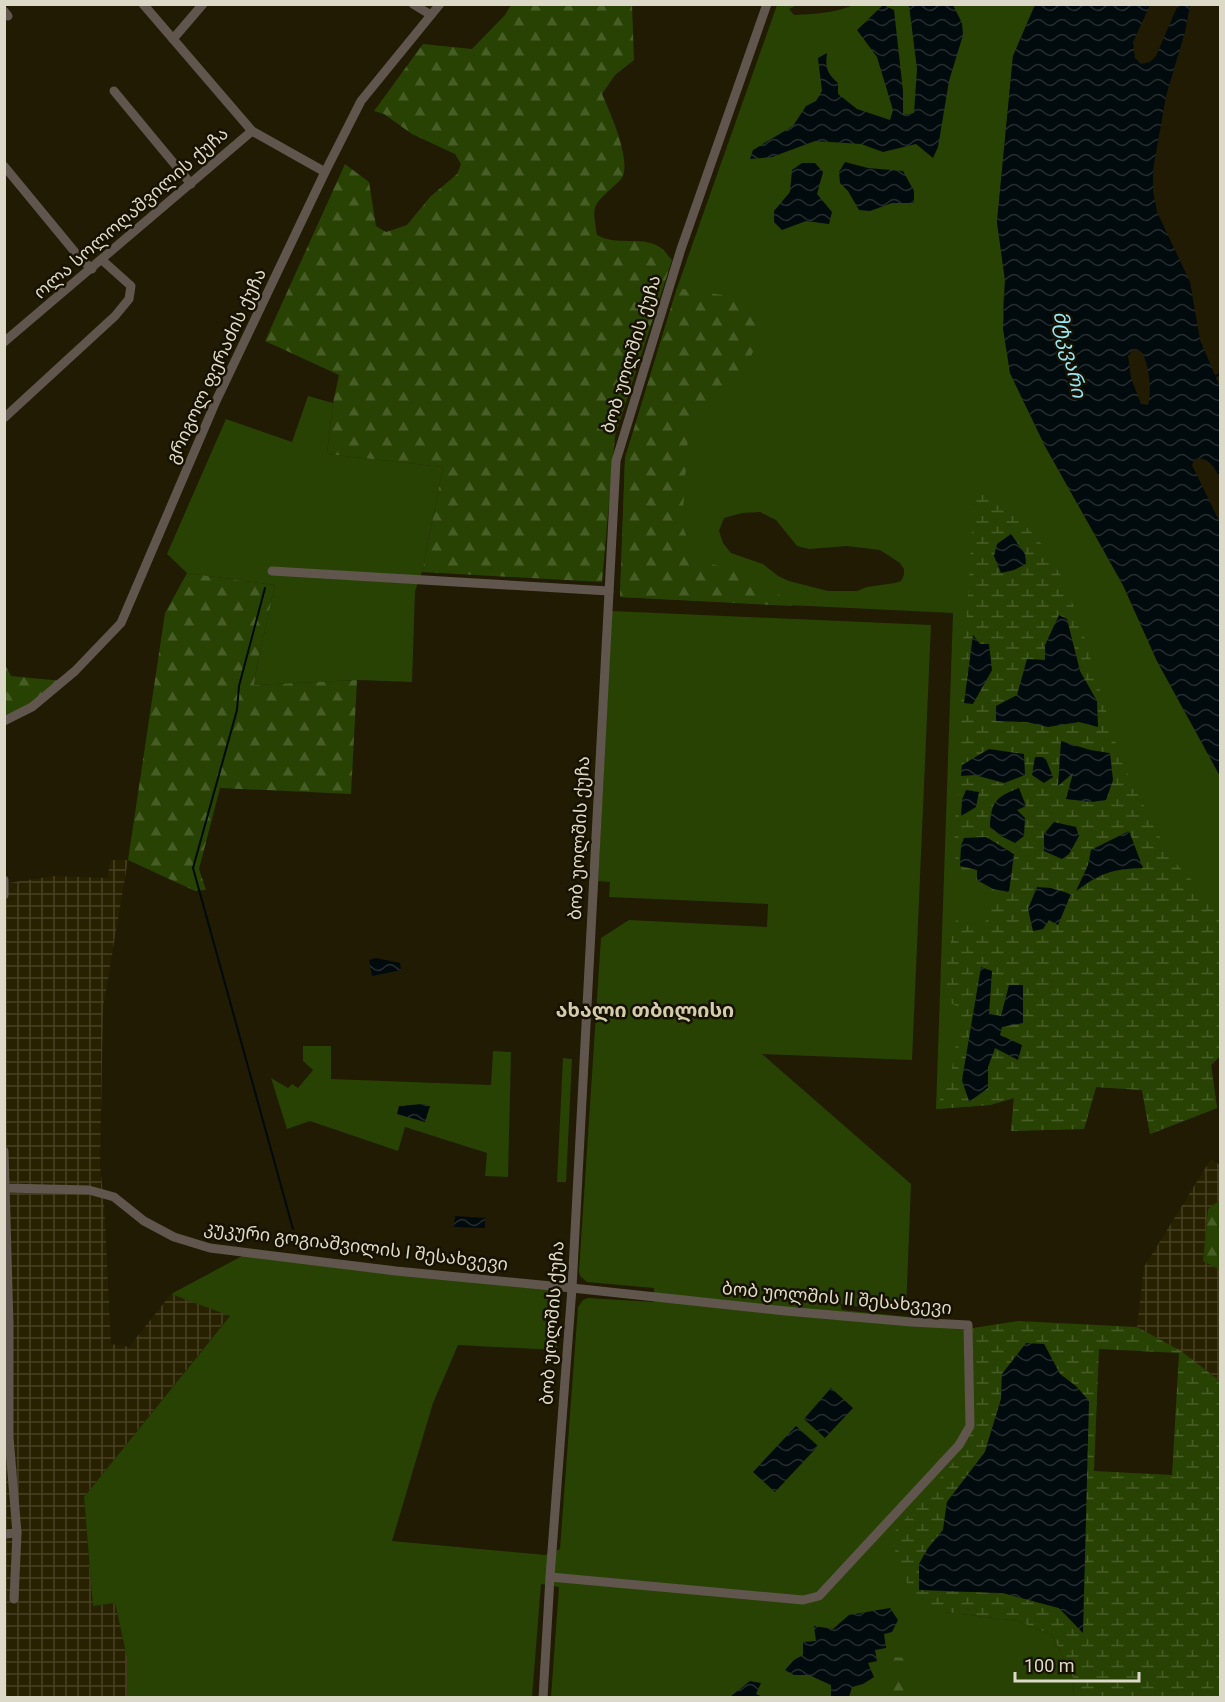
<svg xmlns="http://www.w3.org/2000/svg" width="1225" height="1702" font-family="Roboto,'Noto Sans Georgian',sans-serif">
<defs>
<pattern id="industrial-grid" width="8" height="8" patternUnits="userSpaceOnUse" patternTransform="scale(1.5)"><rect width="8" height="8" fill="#282100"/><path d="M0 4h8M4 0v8" fill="none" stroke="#474124"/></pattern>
<pattern id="forest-firs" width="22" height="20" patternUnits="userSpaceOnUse" patternTransform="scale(1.5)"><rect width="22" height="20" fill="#284203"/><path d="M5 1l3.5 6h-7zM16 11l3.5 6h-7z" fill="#475d26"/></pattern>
<pattern id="wetland-marsh" width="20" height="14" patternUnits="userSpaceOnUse" patternTransform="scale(1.5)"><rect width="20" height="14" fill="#284203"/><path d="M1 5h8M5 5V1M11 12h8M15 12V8" fill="none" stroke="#475d26"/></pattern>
<pattern id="water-waves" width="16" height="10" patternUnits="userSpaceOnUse" patternTransform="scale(1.5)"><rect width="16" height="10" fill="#010a0d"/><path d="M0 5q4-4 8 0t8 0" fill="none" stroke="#252d2f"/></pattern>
</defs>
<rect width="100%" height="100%" fill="#201b02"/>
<g fill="url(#industrial-grid)">
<path d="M 111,860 L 128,860 L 103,1008 L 100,1166 L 104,1203 L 111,1344 L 129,1347 L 171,1294 L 230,1315 L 84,1497 L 93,1606 L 115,1603 L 127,1657 L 127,1697 L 5,1698 L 5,887 L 8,883 L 54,876 L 107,878 Z"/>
<path d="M 1211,1159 L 1220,1165 L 1220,1200 L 1208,1209 L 1203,1261 L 1220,1270 L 1220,1381 L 1181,1351 L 1137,1327 L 1144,1267 Z"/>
</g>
<g fill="#284203" fill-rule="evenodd">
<path d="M 856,4 L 1035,5 L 1013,56 L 997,222 L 1005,280 L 1003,307 L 1010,373 L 1045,446 L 1123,585 L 1157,661 L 1220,776 L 1220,1056 L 1211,1065 L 1217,1108 L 1150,1134 L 1142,1090 L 1096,1087 L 1084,1129 L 1011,1131 L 1014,1098 L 990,1105 L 936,1109 L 953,613 L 620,597 L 625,458 L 677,288 L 777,5 L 797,5 L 789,9 L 794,15 C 816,14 835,13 856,4 ZM 760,512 L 776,520 L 797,546 L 809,549 L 847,546 L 880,550 L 900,563 L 904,569 L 904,575 L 901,581 L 895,583 L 867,587 L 857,591 L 828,591 L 789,581 L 778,576 L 763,564 L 731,553 L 723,543 L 719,531 L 724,518 L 742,513 Z"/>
<path d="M 308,396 L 333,403 L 327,454 L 443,467 L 422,572 L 415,591 L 412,682 L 357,680 L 254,685 L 257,665 L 275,585 L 187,573 L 167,554 L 226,419 L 292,442 Z"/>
<path d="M 612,611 L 931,625 L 912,1060 L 762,1054 L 911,1184 L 906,1311 L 843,1305 L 840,1303 L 842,1310 L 958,1322 L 973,1328 L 968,1445 L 932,1489 L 945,1612 L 1018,1621 L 1052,1635 L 1073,1678 L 1074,1697 L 551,1697 L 559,1587 L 541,1584 L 532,1697 L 127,1697 L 127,1657 L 115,1603 L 93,1606 L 84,1497 L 230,1316 L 171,1294 L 242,1256 L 559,1291 L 557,1350 L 458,1345 L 433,1403 L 392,1541 L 545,1555 L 560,1549 L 578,1307 L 583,1300 L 588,1298 L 654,1302 L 654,1288 L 587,1282 L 580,1276 L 579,1271 L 601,938 L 629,920 L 767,927 L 768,904 L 609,897 L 610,882 L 598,881 Z"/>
<path d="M 303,1046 L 331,1046 L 331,1079 L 491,1085 L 493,1051 L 511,1052 L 508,1177 L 485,1176 L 487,1153 L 405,1127 L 398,1151 L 310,1121 L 287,1129 L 271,1078 L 288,1088 L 292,1084 L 298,1088 L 313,1070 L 303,1061 Z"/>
<path d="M 563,1058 L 572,1059 L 566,1182 L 557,1182 Z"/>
</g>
<g fill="url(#forest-firs)">
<path d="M 511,5 L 632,5 L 634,60 L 615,75 L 602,94 C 610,112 630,157 623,176 C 621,180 617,183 614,186 C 592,206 592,206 597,235 C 616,246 639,236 658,246 C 664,249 667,255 672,260 L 615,436 L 602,582 L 422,572 L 443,467 L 327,454 L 333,403 L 339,375 L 265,341 L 345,164 L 369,182 L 376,226 L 386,232 L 407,225 L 430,197 L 457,174 L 461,164 L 455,154 L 412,134 L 384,114 L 374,111 L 423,44 L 472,49 L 505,15 Z"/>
<path d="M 677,288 L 762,301 L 754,349 L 738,388 L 705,411 L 688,436 L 682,525 L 696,560 L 754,575 L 793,606 L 620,597 L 625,458 Z"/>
<path d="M 187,573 L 275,585 L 257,665 L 254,685 L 357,680 L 351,794 L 220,788 L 199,869 L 206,890 L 195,891 L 128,860 L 165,613 Z"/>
<path d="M 4,663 L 11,676 L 62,681 L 26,707 L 5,715 Z"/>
<path d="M 1220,1200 L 1220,1270 L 1203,1261 L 1208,1209 Z"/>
<path d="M 893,1657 L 904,1658 L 914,1697 L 873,1697 L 882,1689 Z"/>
</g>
<g fill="url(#wetland-marsh)" fill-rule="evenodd">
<path d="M 977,488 L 1012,512 L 1038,539 L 1063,579 L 1080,623 L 1121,761 L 1170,857 L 1220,910 L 1220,1056 L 1211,1065 L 1217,1108 L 1150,1134 L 1142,1090 L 1096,1087 L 1084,1129 L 1011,1131 L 1014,1098 L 990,1105 L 936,1109 L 951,1074 L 962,1009 L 947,1001 L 947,958 L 956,920 L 983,927 L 991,911 L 990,899 L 959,872 L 954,852 L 956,802 L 962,782 L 958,767 L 962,736 L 960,699 L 961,654 L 967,613 L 973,513 ZM 1067,619 L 1080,671 L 1097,701 L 1098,727 L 1079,722 L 1048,727 L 1027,722 L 996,721 L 996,706 L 1017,695 L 1045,661 L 1045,645 ZM 973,636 L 980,644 L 964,703 ZM 1061,741 L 1090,750 L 1110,753 L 1092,802 L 1066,799 L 1073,772 L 1058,785 ZM 1024,755 L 1025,775 L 1004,783 L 975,775 ZM 999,796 L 1017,810 L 990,827 L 990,811 ZM 1091,850 L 1142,867 L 1116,869 L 1095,877 L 1077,890 L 1088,865 ZM 1014,854 L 1009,892 L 993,889 L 977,880 L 977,870 ZM 981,967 L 992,972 L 989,1014 L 1001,1016 L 1009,986 L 1000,1035 L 1018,1060 L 995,1047 L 988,1067 L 970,1025 Z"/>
<path d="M 1018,1321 L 1137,1327 L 1181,1351 L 1220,1381 L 1220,1697 L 1074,1697 L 1073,1678 L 1052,1635 L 1018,1621 L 945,1612 L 914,1602 L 890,1537 L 968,1445 L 973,1328 ZM 1044,1344 L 1060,1374 L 1077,1387 L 1082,1632 L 1059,1608 L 1003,1593 L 919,1590 L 928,1548 L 943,1530 L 947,1502 L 985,1452 L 1001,1399 L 1002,1374 ZM 1099,1349 L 1179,1353 L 1172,1475 L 1094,1471 Z"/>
</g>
<g fill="url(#water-waves)" fill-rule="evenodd">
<path d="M 883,5 L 894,10 L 903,91 L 903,115 L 914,113 L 917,69 L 909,5 L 953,5 L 962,23 L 963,35 L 949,81 L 938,147 L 933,158 L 916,144 L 883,152 L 861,144 L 815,141 L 772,157 L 750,159 L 753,150 L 793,126 L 806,106 L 816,101 L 822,91 L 818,58 L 827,53 C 825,67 827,74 838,83 L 838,94 L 857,109 L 890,120 L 893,110 L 877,57 L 857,30 Z"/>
<path d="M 1035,5 L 1150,5 L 1133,42 L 1135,58 L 1141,64 L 1150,62 L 1156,56 L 1178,5 L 1190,5 L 1185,32 L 1166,96 L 1153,170 L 1153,191 L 1157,212 L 1190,282 L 1200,340 L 1220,387 L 1220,478 C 1215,468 1207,454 1194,460 L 1192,465 L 1220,523 L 1220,776 L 1157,661 L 1123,585 L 1045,446 L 1010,373 L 1003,329 L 1005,280 L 997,222 L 1013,56 ZM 1133,349 L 1142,352 C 1149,365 1152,391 1148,405 L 1141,404 L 1131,378 L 1128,356 Z"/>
<path d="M 845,162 L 868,168 L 903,171 L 914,191 L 914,203 L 892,203 L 870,211 L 859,210 L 848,191 L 840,183 L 839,172 Z"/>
<path d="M 802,163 L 815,163 L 823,172 L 817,194 L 832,212 L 829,224 L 806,221 L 782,230 L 774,222 L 774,211 L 790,192 L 792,170 Z"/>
<path d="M 1011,534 L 1025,554 L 1026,564 L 1014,570 L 1001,573 L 994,556 L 997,544 Z"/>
<path d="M 1059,615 L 1067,619 L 1080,671 L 1097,701 L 1098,727 L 1079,722 L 1048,727 L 1027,722 L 996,721 L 996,706 L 1017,695 L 1027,659 L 1045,660 L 1045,645 Z"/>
<path d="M 973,635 L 980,644 L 989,644 L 992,670 L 973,704 L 964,703 Z"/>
<path d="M 1061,741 L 1090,750 L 1110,753 L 1113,780 L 1106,800 L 1092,802 L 1066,799 L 1073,773 L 1058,786 Z"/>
<path d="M 989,749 L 1024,754 L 1025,775 L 1004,783 L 975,775 L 961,776 L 962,765 Z"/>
<path d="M 1035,757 L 1045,757 L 1053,777 L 1044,783 L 1032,775 Z"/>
<path d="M 1019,788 L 1026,806 L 1017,810 L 1025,818 L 1024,836 L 1015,843 L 1001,836 L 990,827 C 991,801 996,797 1019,788 Z"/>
<path d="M 966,790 L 979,792 L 976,807 L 961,816 L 962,800 Z"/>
<path d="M 1054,822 L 1076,827 L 1079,836 L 1069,854 L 1062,859 L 1044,851 L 1044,834 Z"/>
<path d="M 1129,831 L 1143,868 C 1111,869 1101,873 1076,891 L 1088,865 L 1091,850 Z"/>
<path d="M 986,837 L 1014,854 L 1009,892 L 993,889 L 977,880 L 977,870 L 960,866 L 961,846 L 964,838 Z"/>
<path d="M 1037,887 L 1051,888 L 1071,894 L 1058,925 L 1049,920 L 1043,929 L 1033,931 L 1028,909 Z"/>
<path d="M 376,958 L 400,963 L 401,970 L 372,976 L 369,960 Z"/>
<path d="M 981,967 L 992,971 L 989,1014 L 1001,1016 L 1009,985 L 1023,985 L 1023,1023 L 1002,1027 L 1000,1035 L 1022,1045 L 1018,1060 L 995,1048 L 988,1067 L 988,1088 L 969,1102 L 962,1080 Z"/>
<path d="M 423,1104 L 430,1106 L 425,1122 L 397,1114 L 399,1106 Z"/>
<path d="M 455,1216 L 485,1218 L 485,1228 L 454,1227 Z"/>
<path d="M 1026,1343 L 1044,1344 L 1060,1374 L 1077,1387 L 1089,1401 L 1083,1633 L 1059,1608 L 1003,1593 L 919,1590 L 919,1564 L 928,1548 L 943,1530 L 947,1502 L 985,1452 L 1001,1399 L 1002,1374 Z"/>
<path d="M 831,1388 L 853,1408 L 825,1438 L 804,1419 Z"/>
<path d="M 796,1426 L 818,1446 L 775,1492 L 753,1472 Z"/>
<path d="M 890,1608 L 898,1620 L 892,1632 L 884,1634 L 886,1648 L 875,1650 L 877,1661 L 868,1663 L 874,1677 L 863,1684 L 852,1687 L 849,1697 L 831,1697 L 831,1685 L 809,1675 L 794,1675 L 785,1670 L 794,1660 L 803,1655 L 803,1642 L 816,1641 L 814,1626 L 833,1629 L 849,1615 Z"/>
<path d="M 750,1681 L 761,1683 L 756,1694 L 763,1697 L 730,1697 Z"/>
</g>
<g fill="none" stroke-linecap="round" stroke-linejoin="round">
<g stroke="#010a0d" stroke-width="2">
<path d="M 1212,378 L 1220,374"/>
<path d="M 265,588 L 239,686 L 237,710 L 193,868 L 293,1229"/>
</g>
<g stroke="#60564d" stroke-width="9">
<path d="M 143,4 L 252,131 L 325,172"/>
<path d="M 413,4 L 431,15"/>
<path d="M 4,11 L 8,16"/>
<path d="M 173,39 L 203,4"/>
<path d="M 114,91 L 191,184"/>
<path d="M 4,166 L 79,257 L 92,269"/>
<path d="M 4,342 L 252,131"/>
<path d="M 4,418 L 115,316 L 129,299 L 131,286 L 102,260"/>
<path d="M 272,571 L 609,591"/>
<path d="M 4,721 L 32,707 L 75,671 L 121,623 L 216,401 L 325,172 L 361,101 L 440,4"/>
<path d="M 4,880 L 4,895"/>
<path d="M 4,1151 L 9,1324 L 9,1437 L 17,1533 L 14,1599"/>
<path d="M 4,1186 L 5,1188 L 89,1190 L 114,1197 L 144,1221 L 174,1237 L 210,1248 L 396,1271 L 572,1288 L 786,1311 L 911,1322 L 968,1325 L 970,1426 L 959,1445 L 819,1596 L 803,1600 L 550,1577"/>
<path d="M 4,1534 L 17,1533"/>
<path d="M 543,1698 L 550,1577 L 572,1288 L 616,461 L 681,249 L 767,4"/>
</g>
</g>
<g text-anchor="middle" stroke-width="5" stroke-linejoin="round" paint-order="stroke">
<g font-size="18" fill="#dcd9c9" stroke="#171100">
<text transform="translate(131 213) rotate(-41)" y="6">ოლა სოლოღაშვილის ქუჩა</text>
<text transform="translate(631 354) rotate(-73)" y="6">ბობ უოლშის ქუჩა</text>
<text transform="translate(216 366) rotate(-65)" y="6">გრიგოლ ფერაძის ქუჩა</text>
<text transform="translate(579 838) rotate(-87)" y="6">ბობ უოლშის ქუჩა</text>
<text transform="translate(356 1246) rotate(7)" y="6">კუკური გოგიაშვილის I შესახვევი</text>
<text transform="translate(837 1298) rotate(5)" y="6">ბობ უოლშის II შესახვევი</text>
<text transform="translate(552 1323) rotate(-86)" y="6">ბობ უოლშის ქუჩა</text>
</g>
<g font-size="20" font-style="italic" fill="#95e6f7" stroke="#171100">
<text transform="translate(1070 354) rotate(77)" y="7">მტკვარი</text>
</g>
<g font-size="20" font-weight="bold" fill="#d3ccad" stroke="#171100">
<text x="645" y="1017">ახალი თბილისი</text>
</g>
</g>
<rect width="1225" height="1702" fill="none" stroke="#dcd9c9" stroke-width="12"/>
<path d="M1015 1672v9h124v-9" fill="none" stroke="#dcd9c9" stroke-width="3"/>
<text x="1024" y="1672" font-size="18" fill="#dcd9c9" stroke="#171100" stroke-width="4.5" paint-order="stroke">100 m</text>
</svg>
